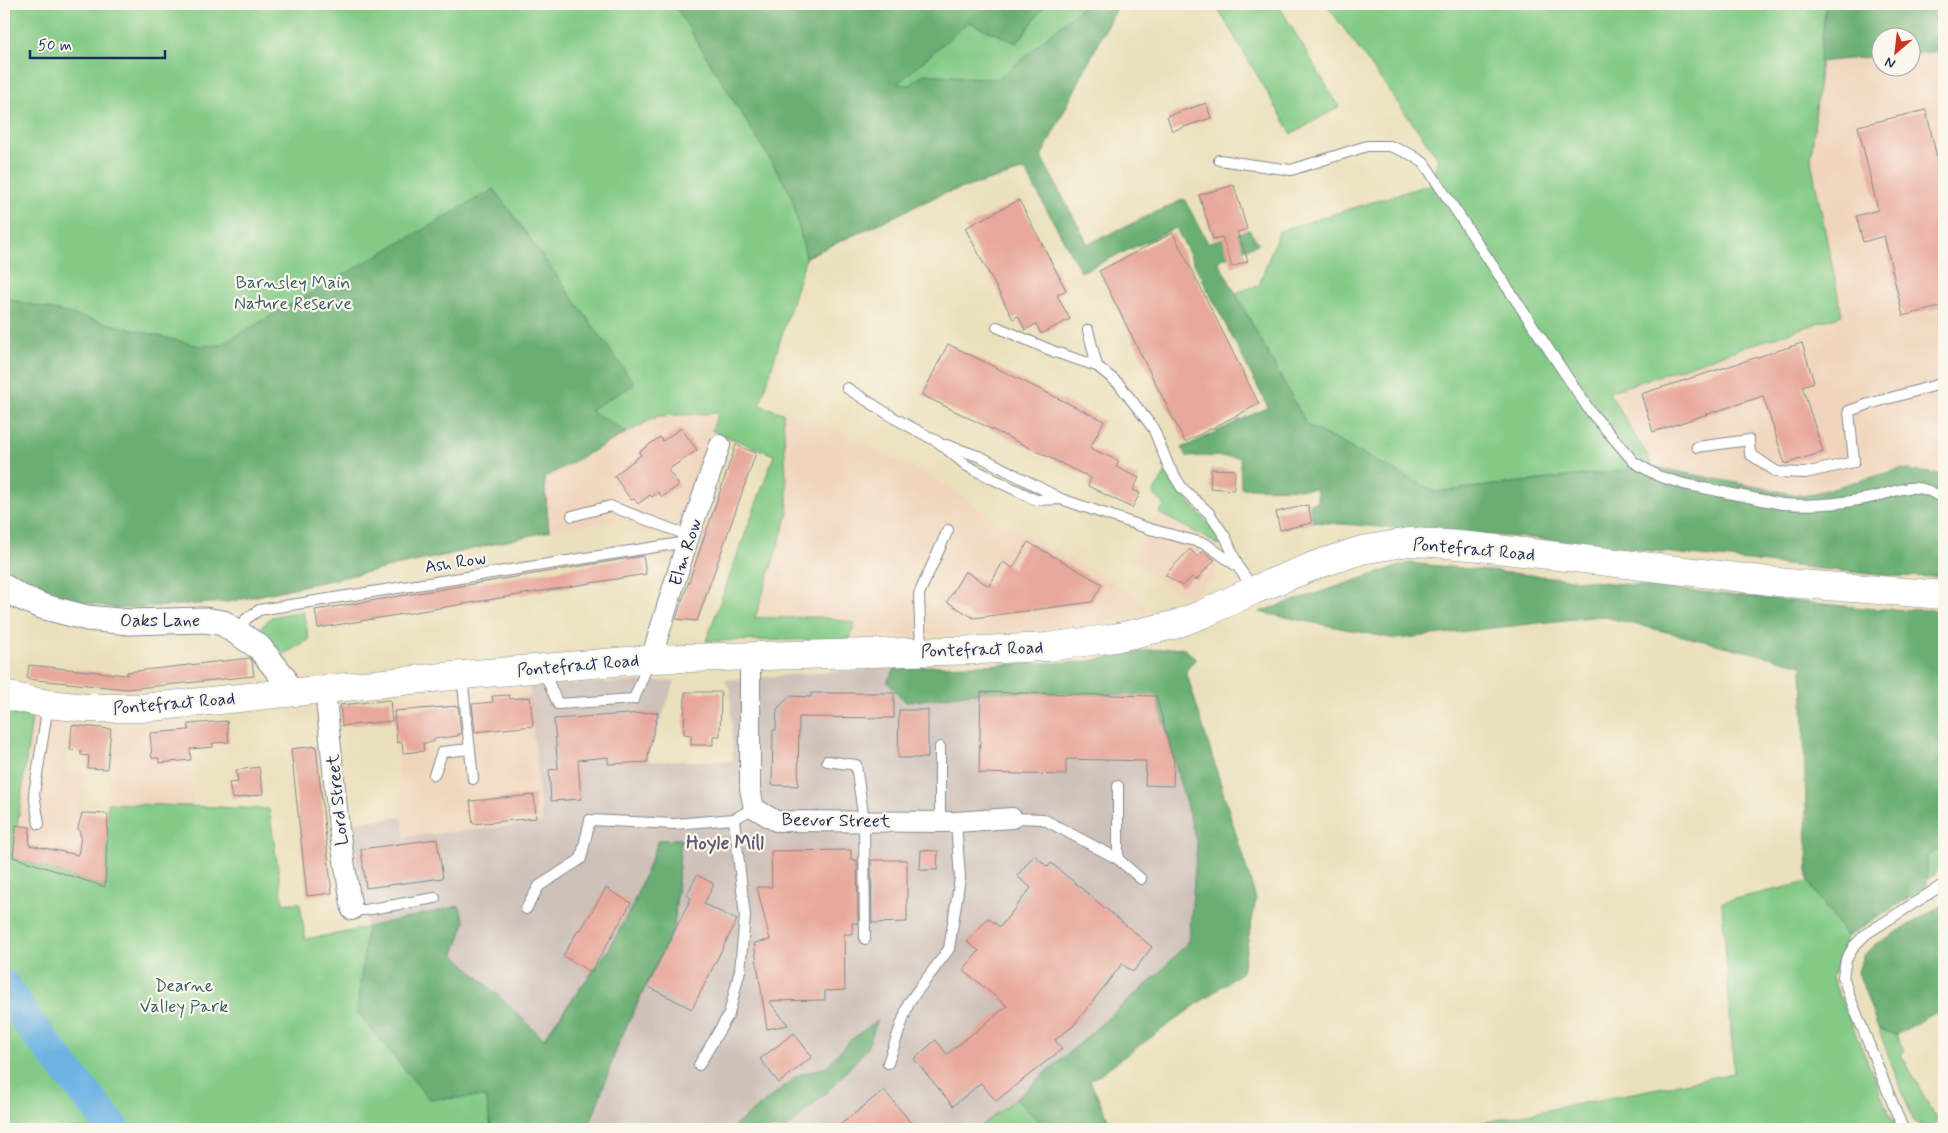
<svg xmlns="http://www.w3.org/2000/svg" width="1948" height="1133" font-family="Mynerve,sans-serif">
<rect width="100%" height="100%" fill="#fbf7ec"/>
<filter id="ink" filterUnits="userSpaceOnUse"><feTurbulence type="fractalNoise" baseFrequency=".02" numOctaves="2"/><feDisplacementMap in="SourceGraphic" scale="10" xChannelSelector="R" yChannelSelector="G"/><feConvolveMatrix kernelMatrix="1 2 1 2 8 2 1 2 1" color-interpolation-filters="sRGB"/></filter>
<filter id="wash" filterUnits="userSpaceOnUse"><feTurbulence type="fractalNoise" baseFrequency=".0096" numOctaves="4" result="noise"/><feDisplacementMap in="SourceGraphic" scale="20" xChannelSelector="R" yChannelSelector="G"/><feGaussianBlur stdDeviation="1.12" result="paint"/><feColorMatrix in="noise" values="0 0 0 0 0 0 0 0 0 0 0 0 0 0 0 0 0 1.4 0 .05"/><feComposite in="paint" operator="in"/></filter>
<g filter="url(#wash)">
<rect width="100%" height="100%" fill="#ebe0bc"/>
<g fill="#f0d5bc">
<path d="M 1944,51 L 1944,475 L 1901,469 L 1804,496 L 1654,467 L 1609,392 L 1842,315 L 1811,161 L 1819,62 L 1880,56 L 1880,68 L 1910,68 L 1911,54 Z"/>
<path d="M 718,413 L 677,538 L 620,520 L 549,531 L 544,478 L 658,416 Z"/>
<path d="M 783,413 L 837,430 L 954,489 L 982,511 L 1138,596 L 1150,612 L 1121,619 L 1041,630 L 850,639 L 855,623 L 755,619 L 788,514 Z"/>
<path d="M 1159,513 L 1217,544 L 1223,545 L 1213,579 L 1188,599 L 1130,561 Z"/>
<path d="M 529,685 L 542,823 L 405,837 L 390,699 Z"/>
<path d="M 32,718 L 69,722 L 65,771 L 86,773 L 82,813 L 108,814 L 105,887 L 13,857 Z"/>
<path d="M 187,719 L 193,805 L 108,803 L 115,726 Z"/>
</g>
<path fill="#cec1b9" d="M 896,667 L 1154,670 L 1211,848 L 1212,949 L 1157,975 L 1016,1099 L 977,1129 L 588,1129 L 619,1042 L 633,904 L 609,949 L 543,1039 L 454,954 L 465,922 L 459,906 L 367,927 L 351,823 L 402,817 L 405,837 L 542,823 L 529,685 L 675,681 L 648,755 L 648,761 L 733,761 L 730,690 L 725,680 Z"/>
<g fill="#82ca85" stroke="#4e7c72">
<path d="M 4,4 L 1118,4 L 1025,170 L 942,194 L 806,257 L 760,405 L 783,413 L 788,514 L 755,618 L 820,617 L 855,623 L 850,639 L 706,641 L 774,455 L 712,431 L 718,413 L 658,416 L 544,477 L 549,531 L 447,555 L 228,602 L 4,573 Z"/>
<path d="M 1215,4 L 1278,4 L 1339,107 L 1292,134 Z"/>
<path d="M 1326,4 L 1826,4 L 1811,161 L 1842,315 L 1609,392 L 1654,467 L 1435,492 L 1307,425 L 1235,293 L 1259,285 L 1279,231 L 1431,184 L 1438,158 Z"/>
<path d="M 1166,472 L 1171,482 L 1224,541 L 1223,545 L 1217,544 L 1159,513 L 1164,505 L 1153,493 Z"/>
<path d="M 303,611 L 309,640 L 284,654 L 259,630 L 271,617 Z"/>
<path d="M 4,711 L 32,718 L 13,857 L 105,887 L 108,803 L 269,809 L 283,903 L 300,903 L 305,939 L 342,933 L 459,906 L 465,922 L 454,954 L 543,1039 L 609,949 L 633,904 L 659,840 L 681,839 L 674,927 L 619,1042 L 588,1129 L 4,1129 Z"/>
<path d="M 1944,846 L 1944,867 L 1927,880 L 1927,855 Z"/>
<path d="M 1808,882 L 1847,937 L 1832,978 L 1896,1129 L 1451,1129 L 1734,1073 L 1722,902 Z"/>
<path d="M 1878,1028 L 1896,1035 L 1905,1051 L 1901,1054 L 1938,1122 L 1926,1127 L 1914,1122 Z"/>
<path d="M 1016,1099 L 1047,1129 L 977,1129 Z"/>
</g>
<g fill="#69ae72" stroke="#426e68">
<path d="M 674,4 L 1046,4 L 1017,43 L 968,22 L 897,84 L 910,85 L 924,74 L 999,79 L 1085,4 L 1118,4 L 1041,157 L 1088,244 L 1184,199 L 1208,243 L 1249,230 L 1259,244 L 1243,249 L 1218,261 L 1307,425 L 1435,492 L 1654,467 L 1804,496 L 1901,469 L 1944,475 L 1944,577 L 1888,576 L 1541,539 L 1313,522 L 1309,504 L 1317,502 L 1317,489 L 1241,488 L 1240,457 L 1186,456 L 1182,448 L 1268,407 L 1176,228 L 1081,272 L 1025,170 L 942,194 L 806,257 L 791,194 Z"/>
<path d="M 1826,4 L 1944,4 L 1944,51 L 1911,54 L 1910,38 L 1880,38 L 1880,56 L 1819,62 Z"/>
<path d="M 494,189 L 635,384 L 590,410 L 627,432 L 544,478 L 549,531 L 446,555 L 228,602 L 118,609 L 37,593 L 4,573 L 4,290 L 9,299 L 200,346 L 220,345 Z"/>
<path d="M 1409,563 L 1874,609 L 1944,610 L 1944,846 L 1927,856 L 1927,886 L 1847,937 L 1808,882 L 1802,665 L 1601,616 L 1396,639 L 1259,612 Z"/>
<path d="M 1182,647 L 1196,658 L 1186,671 L 1256,899 L 1242,972 L 1090,1081 L 1113,1129 L 1047,1129 L 1016,1099 L 1157,975 L 1189,941 L 1197,844 L 1156,696 L 981,692 L 906,702 L 887,682 L 896,667 L 1082,662 L 1150,650 Z"/>
<path d="M 681,839 L 674,927 L 619,1042 L 588,1129 L 491,1129 L 486,1097 L 429,1099 L 357,1012 L 367,927 L 459,906 L 465,922 L 454,954 L 544,1039 L 609,949 L 633,904 L 659,840 Z"/>
<path d="M 1944,904 L 1944,1008 L 1896,1035 L 1878,1028 L 1858,972 L 1863,956 L 1878,943 Z"/>
<path d="M 878,1020 L 867,1048 L 840,1079 L 787,1129 L 731,1129 L 798,1075 L 826,1067 L 848,1042 Z"/>
</g>
<g fill="none" stroke-linecap="round" stroke-linejoin="round">
<path stroke="#6cb2e3" stroke-width="32" d="M 4,986 L 27,1021 L 114,1129"/>
</g>
<g id="blocks">
<g fill="#e8a99c">
<path d="M 1206,103 L 1211,118 L 1172,131 L 1167,116 Z"/>
<path d="M 1926,110 L 1944,188 L 1944,306 L 1903,316 L 1884,236 L 1863,242 L 1856,216 L 1878,210 L 1858,126 Z"/>
<path d="M 1234,185 L 1247,229 L 1237,232 L 1248,261 L 1232,267 L 1222,237 L 1213,239 L 1199,195 Z"/>
<path d="M 1019,200 L 1066,290 L 1057,295 L 1070,319 L 1041,334 L 1036,324 L 1025,330 L 1018,316 L 1013,319 L 965,228 Z"/>
<path d="M 1173,233 L 1259,404 L 1185,442 L 1099,271 Z"/>
<path d="M 1802,343 L 1814,382 L 1802,386 L 1823,452 L 1785,464 L 1763,396 L 1653,432 L 1641,394 Z"/>
<path d="M 948,344 L 1104,421 L 1090,448 L 1119,461 L 1116,467 L 1139,478 L 1133,490 L 1140,493 L 1132,508 L 1088,486 L 1091,478 L 922,395 Z"/>
<path d="M 681,428 L 697,450 L 668,470 L 679,485 L 662,497 L 658,492 L 652,497 L 650,495 L 638,504 L 634,499 L 631,500 L 614,476 L 641,455 L 639,452 L 660,437 L 663,441 Z"/>
<path d="M 736,445 L 756,453 L 697,621 L 676,619 Z"/>
<path d="M 1211,469 L 1235,470 L 1234,490 L 1210,488 Z"/>
<path d="M 1308,505 L 1312,523 L 1280,530 L 1276,512 Z"/>
<path d="M 1028,542 L 1102,584 L 1092,602 L 974,618 L 947,602 L 965,571 L 989,586 L 1003,562 L 1013,568 Z"/>
<path d="M 1190,549 L 1198,557 L 1203,551 L 1215,560 L 1196,580 L 1192,577 L 1182,586 L 1165,575 Z"/>
<path d="M 643,556 L 646,574 L 318,628 L 315,610 Z"/>
<path d="M 250,658 L 252,661 L 254,676 L 127,689 L 27,679 L 29,665 L 127,675 L 127,672 Z"/>
<path d="M 685,692 L 721,692 L 720,736 L 713,736 L 713,745 L 691,745 L 691,735 L 684,734 Z"/>
<path d="M 981,692 L 1156,696 L 1174,762 L 1173,786 L 1145,785 L 1146,761 L 1066,759 L 1066,775 L 979,773 Z"/>
<path d="M 811,693 L 894,693 L 894,718 L 799,717 L 798,786 L 772,785 L 773,730 L 776,730 L 777,709 L 790,696 L 811,697 Z"/>
<path d="M 509,695 L 510,699 L 530,697 L 533,726 L 475,732 L 472,704 L 493,702 L 492,696 Z"/>
<path d="M 390,700 L 392,721 L 342,726 L 340,705 Z"/>
<path d="M 458,706 L 461,734 L 458,734 L 458,736 L 434,739 L 434,742 L 423,743 L 424,751 L 403,753 L 402,742 L 397,743 L 394,711 Z"/>
<path d="M 899,710 L 928,710 L 928,758 L 898,758 Z"/>
<path d="M 658,712 L 648,755 L 648,762 L 608,764 L 608,757 L 578,760 L 581,799 L 551,801 L 549,770 L 558,769 L 554,719 Z"/>
<path d="M 227,721 L 229,742 L 213,743 L 213,747 L 190,749 L 191,760 L 159,763 L 159,758 L 152,758 L 150,733 L 189,730 L 188,724 Z"/>
<path d="M 72,725 L 111,729 L 107,769 L 88,768 L 89,756 L 81,755 L 81,751 L 70,750 Z"/>
<path d="M 316,746 L 332,893 L 307,896 L 291,749 Z"/>
<path d="M 259,767 L 263,794 L 232,799 L 229,783 L 238,782 L 236,770 Z"/>
<path d="M 534,795 L 536,818 L 473,824 L 470,801 Z"/>
<path d="M 82,813 L 108,814 L 105,887 L 13,857 L 16,825 L 30,827 L 29,845 L 78,855 L 81,837 L 78,828 Z"/>
<path d="M 437,839 L 443,878 L 366,888 L 361,849 Z"/>
<path d="M 851,850 L 851,860 L 857,860 L 858,923 L 852,923 L 852,934 L 844,934 L 845,990 L 825,991 L 825,1000 L 769,1001 L 788,1025 L 767,1029 L 754,943 L 770,940 L 757,887 L 772,887 L 771,851 Z"/>
<path d="M 921,850 L 938,851 L 937,870 L 920,870 Z"/>
<path d="M 1034,855 L 1048,867 L 1051,863 L 1152,947 L 1133,972 L 1122,964 L 1074,1025 L 1055,1040 L 1062,1049 L 996,1101 L 981,1083 L 953,1106 L 914,1059 L 936,1040 L 947,1054 L 1007,1006 L 963,970 L 979,951 L 967,942 L 988,918 L 1000,927 L 1031,888 L 1017,876 Z"/>
<path d="M 871,860 L 907,860 L 907,922 L 872,923 Z"/>
<path d="M 697,875 L 714,884 L 704,904 L 737,920 L 692,1009 L 647,986 L 691,898 L 687,895 Z"/>
<path d="M 606,888 L 631,903 L 591,972 L 563,956 L 578,930 L 580,931 Z"/>
<path d="M 794,1033 L 812,1057 L 779,1083 L 760,1059 Z"/>
<path d="M 884,1090 L 916,1129 L 835,1129 Z"/>
</g>
</g>
</g>
<g filter="url(#ink)">
<use href="#blocks" fill-opacity="0" stroke="#83888d" stroke-width="1"/>
<g fill="none" stroke-linecap="round" stroke-linejoin="round">
<g stroke="#83888d" stroke-width="12">
<g id="service">
<path d="M 1219,160 L 1291,170 L 1367,146 L 1390,146 L 1410,154 L 1424,163 L 1590,411 L 1634,462 L 1658,476 L 1684,484 L 1782,504 C 1809,506 1837,504 1864,499 C 1895,494 1914,476 1944,500"/>
<path d="M 997,327 L 1055,352 L 1097,366"/>
<path d="M 1088,330 L 1097,366 L 1119,384 L 1153,428 L 1169,467 L 1182,488 L 1209,513 L 1226,538 L 1238,566"/>
<path d="M 847,388 L 896,419 L 938,442 L 967,466 L 1036,500 L 1061,499 L 1150,529 L 1206,544 L 1238,567 L 1254,589"/>
<path d="M 946,445 L 981,457 L 1061,499"/>
<path d="M 1697,447 L 1749,440 L 1750,454 L 1777,472 L 1805,473 L 1854,462 L 1849,411 L 1869,404 L 1944,383"/>
<path d="M 572,516 L 610,506 L 679,532 L 687,542"/>
<path d="M 239,633 L 246,619 L 259,610 L 687,542"/>
<path d="M 921,650 L 919,594 L 948,530"/>
<path d="M 543,670 L 558,704 L 634,699 L 649,662"/>
<path d="M 462,676 L 473,779"/>
<path d="M 940,747 L 940,822"/>
<path d="M 827,761 L 856,765 L 864,821 L 865,939"/>
<path d="M 434,775 L 442,752 L 470,749"/>
<path d="M 1012,818 L 1043,819 L 1118,859 L 1141,879"/>
<path d="M 39,824 L 34,794 L 48,705"/>
<path d="M 1118,859 L 1118,786"/>
<path d="M 526,909 L 539,886 L 581,859 L 590,820 L 675,824 L 734,819 L 754,808"/>
<path d="M 352,910 L 365,910 L 435,898"/>
<path d="M 888,1063 L 909,1002 L 949,949 L 960,878 L 956,822"/>
<path d="M 699,1065 L 729,1014 L 740,970 L 745,916 L 734,819"/>
<path d="M 1903,1129 L 1849,995 L 1843,976 L 1846,960 L 1854,946 L 1866,934 L 1944,884"/>
</g>
</g>
<g stroke="#83888d" stroke-width="22">
<g id="minor">
<path d="M 750,657 L 750,789 L 754,808 L 776,821 L 956,822 L 1012,818"/>
<path d="M 651,659 L 687,542 L 720,445"/>
<path d="M 325,689 L 339,829 L 352,910"/>
</g>
</g>
<g stroke="#83888d" stroke-width="27">
<path id="tertiary" d="M 4,587 L 18,596 L 41,606 L 87,618 L 129,622 L 204,620 L 223,623 L 259,647 L 283,677 L 288,693"/>
</g>
<g stroke="#83888d" stroke-width="29">
<path id="trunk" d="M 4,695 L 48,704 L 86,708 L 141,708 L 462,675 L 651,659 L 980,650 L 1047,647 L 1114,638 L 1174,625 L 1203,614 L 1254,590 L 1316,565 L 1362,550 L 1409,542 L 1435,543 L 1480,547 L 1787,583 L 1944,595"/>
</g>
<use href="#service" stroke="#fff" stroke-width="10"/>
<use href="#minor" stroke="#fff" stroke-width="20"/>
<use href="#tertiary" stroke="#fff" stroke-width="25"/>
<use href="#trunk" stroke="#fff" stroke-width="28"/>
</g>
</g>
<g text-anchor="middle" stroke-width="4.5" stroke-linejoin="round" paint-order="stroke">
<g font-size="18" fill="#3a5e6a" stroke="#fbf7ec">
<text x="293" y="288">Barnsley Main<tspan x="293" dy="21">Nature Reserve</tspan></text>
<text x="184" y="991">Dearne<tspan x="184" dy="21">Valley Park</tspan></text>
</g>
<g font-size="18" fill="#1b2f5e" stroke="#fbf7ec">
<text transform="translate(1474 549) rotate(5)" y="6">Pontefract Road</text>
<text transform="translate(685 552) rotate(-72)" y="6">Elm Row</text>
<text transform="translate(455 562) rotate(-9)" y="6">Ash Row</text>
<text x="160" y="626">Oaks Lane</text>
<text transform="translate(982 649) rotate(-2)" y="6">Pontefract Road</text>
<text transform="translate(578 665) rotate(-5)" y="6">Pontefract Road</text>
<text transform="translate(174 703) rotate(-5)" y="6">Pontefract Road</text>
<text transform="translate(337 800) rotate(-96)" y="6">Lord Street</text>
<text transform="translate(836 820) rotate(1)" y="6">Beevor Street</text>
</g>
<g font-size="19" font-weight="bold" fill="#635a74" stroke="#fbf7ec">
<text x="725" y="849">Hoyle Mill</text>
</g>
</g>
<rect width="1948" height="1133" fill="none" stroke="#fbf7ec" stroke-width="20"/>
<g transform="translate(1896 52) rotate(208)"><circle r="24" fill="#fbf7ec" stroke="#a1a7b3"/>
<path d="M0-4L9 19L0 12L-9 19Z" fill="#c8321e"/>
<text y="-8" font-size="14" font-weight="bold" text-anchor="middle" fill="#1b2f5e">N</text>
</g>
<path d="M30 50v8h135v-8" fill="none" stroke="#1b2f5e" stroke-width="2.5"/>
<text x="38" y="50" font-size="15" fill="#1b2f5e" stroke="#fbf7ec" stroke-width="4" paint-order="stroke">50 m</text>
</svg>
